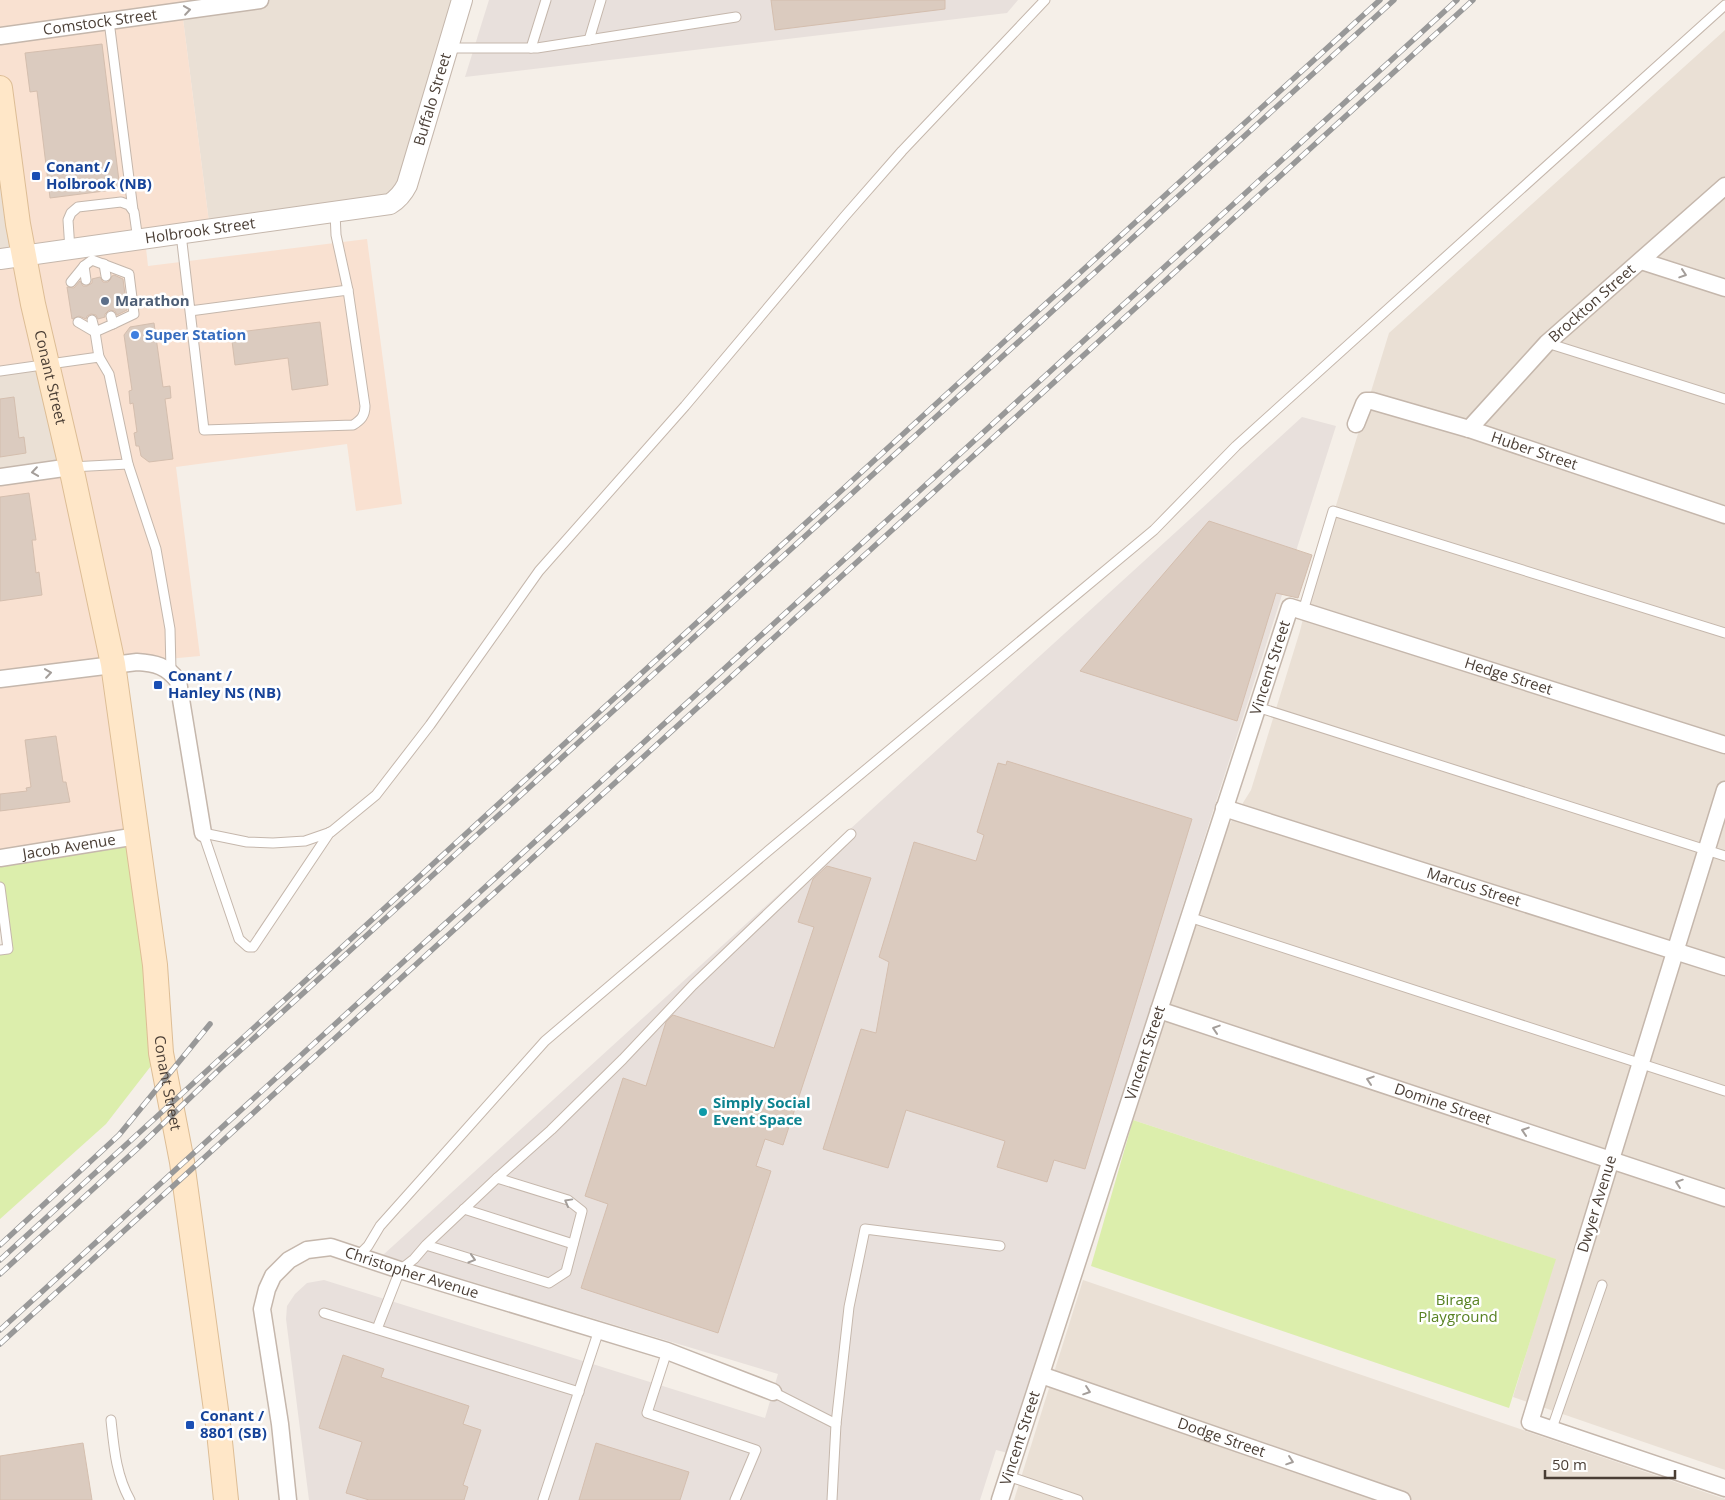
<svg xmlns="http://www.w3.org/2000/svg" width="1725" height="1500" font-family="'Open Sans',sans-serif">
<rect width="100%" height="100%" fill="#f5efe8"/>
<g fill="#eae0d5">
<path d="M 260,0 L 462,0 L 403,193 L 210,230 L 182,11 Z"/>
<path d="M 1725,30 L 1725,1470 L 1513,1397 L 1555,1259 L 1133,1120 L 1226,830 L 1251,790 L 1300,631 L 1310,590 L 1389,333 Z"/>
<path d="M 0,88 L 24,256 L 0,259 Z"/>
<path d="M 47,365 L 71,467 L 0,477 L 0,371 Z"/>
<path d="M 1083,1280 L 1725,1499 L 1725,1500 L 1014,1500 Z"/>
</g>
<path fill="#f9e1d1" d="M 0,0 L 260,0 L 182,11 L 210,230 L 145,239 L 148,266 L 367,239 L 402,504 L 356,511 L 347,444 L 176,467 L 200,656 L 113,664 L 137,836 L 0,858 L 0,477 L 70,467 L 47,365 L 0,371 L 0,259 L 24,256 L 0,88 Z"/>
<g fill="#e8e0dc">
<path d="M 489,0 L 1018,0 L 1007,13 L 465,77 Z"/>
<path d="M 1302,417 L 1336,426 L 1082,1221 L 1012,1454 L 996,1450 L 980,1500 L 309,1500 L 286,1319 L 287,1306 L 295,1294 L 307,1283 L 324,1280 L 765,1418 L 778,1374 L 383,1255 Z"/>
</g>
<g fill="#dceeac">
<path d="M 137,836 L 161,1053 L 106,1124 L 0,1219 L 0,950 L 8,949 L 0,887 L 0,858 Z"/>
<path d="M 1133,1120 L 1556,1259 L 1509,1408 L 1091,1266 Z"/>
</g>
<g fill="#dbcbbf" stroke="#d4beae">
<path d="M 771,0 L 945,0 L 945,9 L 775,30 Z"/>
<path d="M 102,44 L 120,189 L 50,198 L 37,91 L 30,92 L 25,53 Z"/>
<path d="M 114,275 L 123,279 L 127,310 L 117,315 L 115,311 L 109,310 L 105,314 L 105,317 L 98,319 L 96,315 L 91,314 L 87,316 L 86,319 L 79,316 L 72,319 L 67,287 L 74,288 L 80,281 L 83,286 L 87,286 L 92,283 L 92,279 L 100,277 L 103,282 L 108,282 L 110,280 L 112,276 Z"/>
<path d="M 320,322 L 328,385 L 292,390 L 288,358 L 235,365 L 231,333 Z"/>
<path d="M 154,323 L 163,387 L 170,386 L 171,398 L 165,399 L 173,459 L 149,462 L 141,456 L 139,446 L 136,446 L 134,433 L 137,432 L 133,403 L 130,404 L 129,391 L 132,390 L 124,335 L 130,327 Z"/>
<path d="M 14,397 L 19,438 L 24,437 L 26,453 L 0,457 L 0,399 Z"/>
<path d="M 29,493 L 36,540 L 32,540 L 36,573 L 39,572 L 42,595 L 0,601 L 0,497 Z"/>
<path d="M 1209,521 L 1312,555 L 1298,598 L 1276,593 L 1237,721 L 1080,671 Z"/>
<path d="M 56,736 L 63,782 L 66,782 L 70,802 L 0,811 L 0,794 L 27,791 L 26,788 L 31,787 L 25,740 Z"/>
<path d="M 1007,761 L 1192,819 L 1085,1169 L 1054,1160 L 1047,1182 L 997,1167 L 1005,1141 L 906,1110 L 888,1168 L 823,1149 L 861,1029 L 876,1033 L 889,962 L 879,957 L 914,842 L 976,861 L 984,835 L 977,832 L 998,763 L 1006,765 Z"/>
<path d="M 827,866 L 871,878 L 783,1145 L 765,1139 L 756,1166 L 771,1171 L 718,1333 L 581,1288 L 608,1204 L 585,1196 L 623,1078 L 646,1086 L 666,1022 L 673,1015 L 774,1048 L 814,927 L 798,922 L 813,879 Z"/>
<path d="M 343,1355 L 384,1369 L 381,1377 L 469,1406 L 463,1424 L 481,1430 L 463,1485 L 468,1487 L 464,1500 L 369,1500 L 346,1493 L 362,1442 L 319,1428 Z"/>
<path d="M 83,1443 L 92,1500 L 0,1500 L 0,1456 Z"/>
<path d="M 596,1443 L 689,1472 L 680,1500 L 579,1500 Z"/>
</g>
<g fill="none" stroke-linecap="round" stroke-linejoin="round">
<g stroke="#c5b7ac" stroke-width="11">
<g id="service">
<path d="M 109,21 L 133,210"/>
<path d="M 589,40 L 601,0"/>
<path d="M 448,48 L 537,48 L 736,17"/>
<path d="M 531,48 L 546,0"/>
<path d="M 335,212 L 336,235 L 348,290"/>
<path d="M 181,234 L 190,311 L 348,290 L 365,406 C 365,416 361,420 353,425 L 204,430 L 190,311"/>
<path d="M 70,250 L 68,220 L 71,213 L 78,207 L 121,202 L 129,205 L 134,212 L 138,240"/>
<path d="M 104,264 L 106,276"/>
<path d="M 84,266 L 86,280"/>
<path d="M 71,282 L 84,266 L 92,260 L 129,274 L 134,314 L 113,324"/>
<path d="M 92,320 L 95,332 L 113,324 L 111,316"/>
<path d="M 78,322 L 95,332 L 99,357"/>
<path d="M 1547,343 L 1725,399"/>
<path d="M 0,371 L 99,357 L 109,374 L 128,464 L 156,549 L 170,629 L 171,671"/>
<path d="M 71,467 L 128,464"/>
<path d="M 1303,611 L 1333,511 L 1725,633"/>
<path d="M 1257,707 L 1725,856"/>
<path d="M 203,833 L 247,842 L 273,843 L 305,841 L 331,832 L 376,795 L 430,725 L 539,571 L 685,406 L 845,216 L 902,151 L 1045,0"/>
<path d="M 203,833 L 239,939 L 248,947 L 253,947 L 330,832"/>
<path d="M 0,887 L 8,949 L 0,950"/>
<path d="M 1189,917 L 1725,1091"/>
<path d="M 497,1178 L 551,1130 L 623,1059 L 693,985 L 851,834"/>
<path d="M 464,1209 L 573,1244"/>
<path d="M 358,1256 L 368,1246 L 380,1226 L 545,1041 L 768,851 L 1154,530 L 1236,446 L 1725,5"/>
<path d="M 324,1313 L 579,1392"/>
<path d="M 377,1329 L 400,1270 L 414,1259 L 426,1245 L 497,1178 L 568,1200 L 582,1211 L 566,1272 L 549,1283 L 426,1245"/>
<path d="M 667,1351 L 647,1413 L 756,1450 L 735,1500"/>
<path d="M 773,1392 L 836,1424 L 832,1500"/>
<path d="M 111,1420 C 114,1448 116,1475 130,1500"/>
<path d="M 836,1424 L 849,1307 L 865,1229 L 1000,1246"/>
<path d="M 1551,1431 L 1602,1285"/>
<path d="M 1008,1476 L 1078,1500"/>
<path d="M 543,1500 L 599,1330"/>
</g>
</g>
<g stroke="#c5b7ac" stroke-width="19">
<g id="minor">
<path id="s1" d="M 0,36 L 260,0"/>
<path d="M 1641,261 L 1725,288"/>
<path id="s2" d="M 1356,424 L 1364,404 L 1366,401 L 1372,401 L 1469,429 L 1725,515"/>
<path id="s3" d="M 1469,429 L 1547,343 L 1725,186"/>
<path d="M 0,477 L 71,467"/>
<path d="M 0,679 L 137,662 C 155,663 167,666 178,681 L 203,833"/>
<path d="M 1725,790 L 1530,1422 L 1725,1488"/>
<path id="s4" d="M 1224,808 L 1725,967"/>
<path id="s5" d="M 0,858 L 137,836"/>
<path id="s6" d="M 1159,1010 L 1725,1198"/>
<path id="s7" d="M 1041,1375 L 1402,1500"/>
<path id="s8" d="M 288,1500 L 280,1424 L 262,1309 L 267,1289 L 273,1276 L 289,1260 L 307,1250 L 331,1247 L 400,1270 L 667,1351 L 773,1392"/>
<path id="s9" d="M 1000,1500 L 1290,607 L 1725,745"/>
</g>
</g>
<g stroke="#c5b7ac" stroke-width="22">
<g id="tertiary">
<path id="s10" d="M 0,259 L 390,204 C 398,199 403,193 407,185 L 462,0"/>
</g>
</g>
<g stroke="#ddbd95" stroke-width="26">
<g id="secondary">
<path id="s11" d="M 0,88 L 18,224 L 33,304 L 71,467 L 113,664 L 155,965 L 161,1053 L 182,1162 L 219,1432 L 226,1500"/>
</g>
</g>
<use href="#service" stroke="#fff" stroke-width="9"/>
<use href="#minor" stroke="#fff" stroke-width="16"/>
<use href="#tertiary" stroke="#fff" stroke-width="20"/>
<use href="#secondary" stroke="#ffe7c8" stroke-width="24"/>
<g stroke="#989898" stroke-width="5.5">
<g id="rail">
<path d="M 0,1245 L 119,1135 L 210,1024"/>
<path d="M 0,1260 L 1007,339 L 1380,0"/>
<path d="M 0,1274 L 138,1148 L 221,1068 L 1394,0"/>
<path d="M 0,1330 L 1457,0"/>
<path d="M 0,1344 L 1473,0"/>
</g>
</g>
<use href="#rail" stroke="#fff" stroke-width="4" stroke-dasharray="11" stroke-linecap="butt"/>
</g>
<defs><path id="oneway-chevron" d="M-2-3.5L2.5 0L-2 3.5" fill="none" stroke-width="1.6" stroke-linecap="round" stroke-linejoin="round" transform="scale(1.25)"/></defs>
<g stroke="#a49e9a">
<use href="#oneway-chevron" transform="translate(187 10) rotate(-8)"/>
<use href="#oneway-chevron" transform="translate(1683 274) rotate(18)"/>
<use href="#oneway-chevron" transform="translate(35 472) rotate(172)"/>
<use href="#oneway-chevron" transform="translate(48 673) rotate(-8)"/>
<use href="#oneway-chevron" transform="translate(1216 1029) rotate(-162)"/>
<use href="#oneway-chevron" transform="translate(1370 1080) rotate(-162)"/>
<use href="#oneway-chevron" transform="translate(1525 1131) rotate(-162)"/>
<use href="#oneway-chevron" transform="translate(1679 1183) rotate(-161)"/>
<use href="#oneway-chevron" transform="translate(568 1202) rotate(-151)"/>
<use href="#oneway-chevron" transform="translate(472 1259) rotate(17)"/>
<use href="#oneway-chevron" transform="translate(1087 1391) rotate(19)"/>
<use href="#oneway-chevron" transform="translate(1290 1461) rotate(19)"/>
</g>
<g fill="#1a4fb4" stroke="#fff" stroke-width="2">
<rect x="31" y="171" width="10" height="10" rx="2.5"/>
<rect x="153" y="680" width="10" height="10" rx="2.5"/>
<rect x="185" y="1420" width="10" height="10" rx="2.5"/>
</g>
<circle fill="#5c6f8a" stroke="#fff" stroke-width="2" cx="105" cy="301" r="5"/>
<circle fill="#3f7fe0" stroke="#fff" stroke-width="2" cx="135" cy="335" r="5"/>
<circle fill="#0f9aa8" stroke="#fff" stroke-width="2" cx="703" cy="1112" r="5"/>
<g text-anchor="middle" stroke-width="5" stroke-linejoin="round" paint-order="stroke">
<g font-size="15" fill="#4a3e35" stroke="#fff">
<text dy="5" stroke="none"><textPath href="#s1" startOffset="101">Comstock Street</textPath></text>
<text dy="5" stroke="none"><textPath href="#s10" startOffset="509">Buffalo Street</textPath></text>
<text dy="5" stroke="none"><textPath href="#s10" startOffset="202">Holbrook Street</textPath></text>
<text dy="5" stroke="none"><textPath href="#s3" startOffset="176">Brockton Street</textPath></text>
<text dy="5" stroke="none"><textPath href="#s11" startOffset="294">Conant Street</textPath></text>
<text dy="5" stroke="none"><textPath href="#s2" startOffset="201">Huber Street</textPath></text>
<text dy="5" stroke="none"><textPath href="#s9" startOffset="875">Vincent Street</textPath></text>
<text dy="5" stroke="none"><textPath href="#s9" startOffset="1168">Hedge Street</textPath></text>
<text dy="5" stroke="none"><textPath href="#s5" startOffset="70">Jacob Avenue</textPath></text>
<text dy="5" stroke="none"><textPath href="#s4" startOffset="262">Marcus Street</textPath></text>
<text dy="5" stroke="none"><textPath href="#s9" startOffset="470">Vincent Street</textPath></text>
<text dy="5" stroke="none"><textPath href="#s11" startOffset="1010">Conant Street</textPath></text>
<text dy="5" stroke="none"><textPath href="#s6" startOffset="299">Domine Street</textPath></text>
<text transform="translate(1597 1204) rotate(-73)" y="5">Dwyer Avenue</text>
<text dy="5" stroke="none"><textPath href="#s8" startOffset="380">Christopher Avenue</textPath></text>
<text dy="5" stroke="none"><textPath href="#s7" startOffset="191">Dodge Street</textPath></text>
<text dy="5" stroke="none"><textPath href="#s9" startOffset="65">Vincent Street</textPath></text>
</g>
<g font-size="15" font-weight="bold" fill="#164399" stroke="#fff" text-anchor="start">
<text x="46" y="172">Conant /<tspan x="46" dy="17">Holbrook (NB)</tspan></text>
<text x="168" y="681">Conant /<tspan x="168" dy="17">Hanley NS (NB)</tspan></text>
<text x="200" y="1421">Conant /<tspan x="200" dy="17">8801 (SB)</tspan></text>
</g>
<g font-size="15" font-weight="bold" fill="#4e5e75" stroke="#fff" text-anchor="start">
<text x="115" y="306">Marathon</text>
</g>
<g font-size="15" font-weight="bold" fill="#366cbe" stroke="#fff" text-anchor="start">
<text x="145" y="340">Super Station</text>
</g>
<g font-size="15" font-weight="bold" fill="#0d838f" stroke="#fff" text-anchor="start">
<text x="713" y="1108">Simply Social<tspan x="713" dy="17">Event Space</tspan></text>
</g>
<g font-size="15" fill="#588222" stroke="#fff">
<text x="1458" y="1305">Biraga<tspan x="1458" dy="17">Playground</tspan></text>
</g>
</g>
<path d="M1545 1470v8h130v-8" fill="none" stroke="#4a3e35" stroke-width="2.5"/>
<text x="1552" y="1470" font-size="15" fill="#4a3e35" stroke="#ffffff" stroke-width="4" paint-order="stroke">50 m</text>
</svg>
